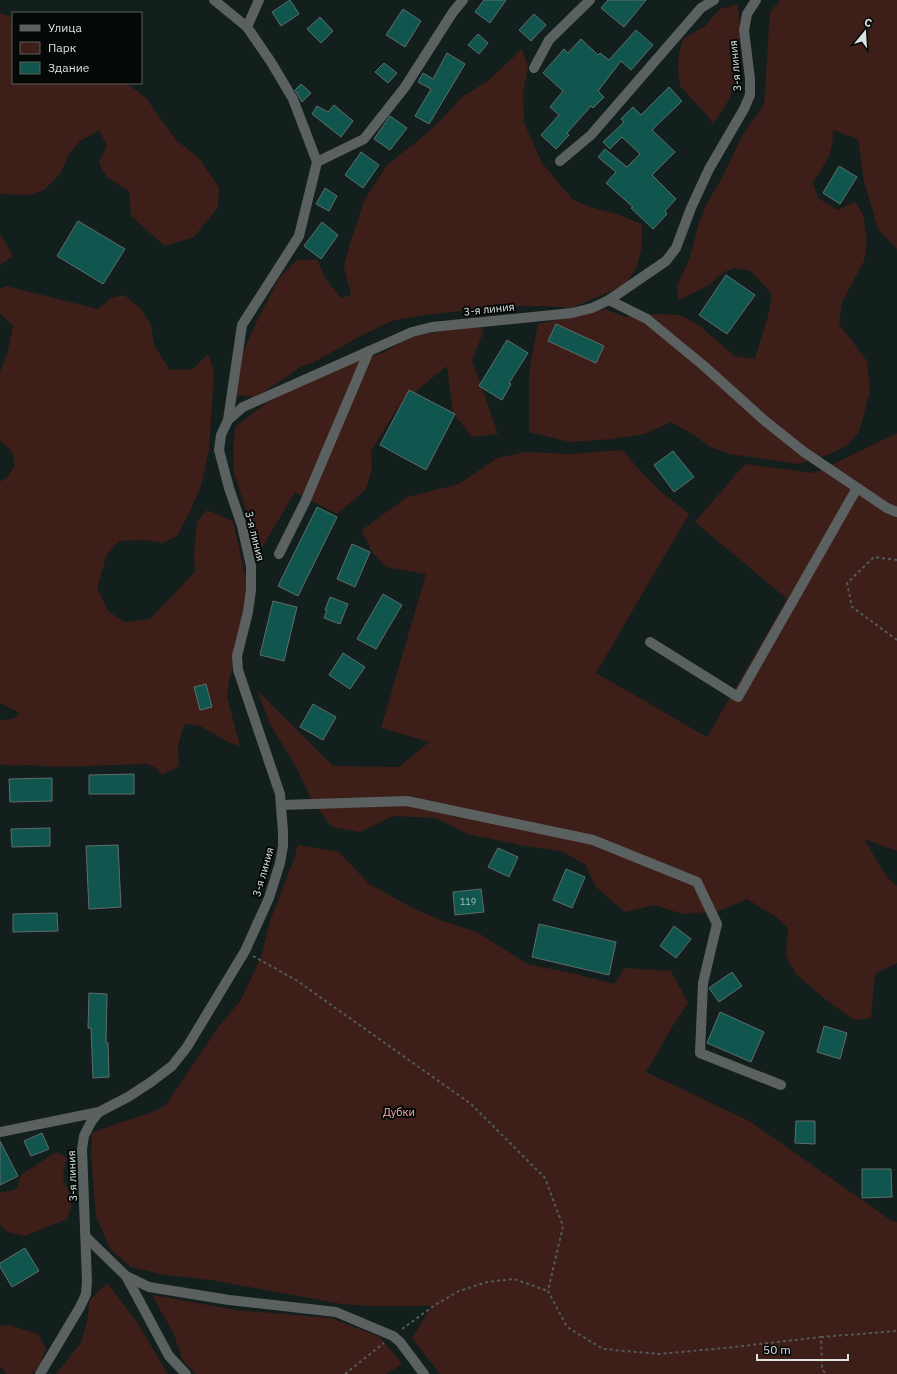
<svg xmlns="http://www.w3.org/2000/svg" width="897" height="1374" font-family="'IBM Plex Sans',sans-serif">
<rect width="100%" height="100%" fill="#131f1d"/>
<g fill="#3e1e19">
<path d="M 781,0 L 897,0 L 897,249 L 878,229 L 864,181 L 858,139 L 833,130 C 833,155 826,162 813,182 L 818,198 L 837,210 L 855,202 L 863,214 L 867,241 L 864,261 L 842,302 L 839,324 L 867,361 L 870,391 L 859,432 L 846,446 L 830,454 L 798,464 L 730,454 L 710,447 L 694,435 L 671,422 L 645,434 L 612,439 L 570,442 L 529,432 L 529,371 L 538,324 L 605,309 L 625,317 L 658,314 L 680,315 L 700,326 L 734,356 L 755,359 L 768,316 L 772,294 L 751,271 L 735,268 L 724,272 L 709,285 L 679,300 L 677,287 L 690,257 L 698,226 L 707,203 L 721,180 L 742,136 L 764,105 L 770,11 Z"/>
<path d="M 738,4 L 740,34 L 735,82 L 728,101 L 713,124 L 706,114 L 680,86 L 678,69 L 679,53 L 683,39 L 705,26 L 720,9 Z"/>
<path d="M 0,13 L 13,18 L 13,83 L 126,83 L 145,97 L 176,140 L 199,158 L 219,188 L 218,207 L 194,237 L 165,246 L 131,216 L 129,191 L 107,177 L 99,163 L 107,146 L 99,130 L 80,141 L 70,152 L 60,174 L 44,190 L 29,195 L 0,194 Z"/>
<path d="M 522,49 L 528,67 L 523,93 L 524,123 L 542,163 L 573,200 L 588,206 L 619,215 L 642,224 L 641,251 L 636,268 L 625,285 L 572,308 L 545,306 L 505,306 L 425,315 L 392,321 L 359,337 L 312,363 L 300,367 L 281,381 L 255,397 L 237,395 L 236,376 L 243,352 L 258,319 L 279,278 L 297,260 L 317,260 L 327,281 L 341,298 L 351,295 L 344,267 L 350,243 L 365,199 L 387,165 L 420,139 L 440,121 L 462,97 L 489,80 Z"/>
<path d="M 0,234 L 13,256 L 0,265 Z"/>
<path d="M 6,286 L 98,309 L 111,298 L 124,295 L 140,308 L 150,323 L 155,347 L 170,370 L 193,369 L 208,354 L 214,372 L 209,450 L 201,486 L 191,509 L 177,536 L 163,543 L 145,540 L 119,541 L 107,554 L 97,588 L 108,611 L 124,622 L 150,619 L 195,572 L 194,554 L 197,522 L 207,510 L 233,521 L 247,584 L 249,604 L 229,680 L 227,697 L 240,746 L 228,742 L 200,726 L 184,724 L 178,746 L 179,766 L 162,775 L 156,768 L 148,764 L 54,767 L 29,765 L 13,766 L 0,764 L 0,720 L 13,719 L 20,713 L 0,703 L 0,482 L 7,477 L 15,466 L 12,451 L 0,441 L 0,372 L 8,351 L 13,326 L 0,313 L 0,289 Z"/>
<path d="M 477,325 L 484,330 L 472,360 L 498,434 L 472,437 L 453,413 L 447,366 L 409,397 L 398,407 L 371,451 L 372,468 L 366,489 L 337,514 L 295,492 L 259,553 L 234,472 L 233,454 L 235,427 L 268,402 L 315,376 L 385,352 L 411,336 Z"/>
<path d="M 897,433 L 897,851 L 864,839 L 886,876 L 897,886 L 897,963 L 875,974 L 871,1018 L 854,1020 L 825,999 L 796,974 L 786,956 L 788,928 L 776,917 L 747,899 L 719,911 L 683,914 L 654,905 L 625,912 L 595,886 L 586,865 L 561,851 L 524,846 L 468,834 L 436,818 L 393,816 L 360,832 L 332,827 L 313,802 L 295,765 L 270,724 L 257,690 L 333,766 L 399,767 L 429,742 L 381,728 L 426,574 L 386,567 L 372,552 L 362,530 L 407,497 L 459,484 L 497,458 L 525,452 L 569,454 L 623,450 L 640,471 L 660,491 L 689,514 L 596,673 L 707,737 L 787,599 L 695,522 L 745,464 L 815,473 Z"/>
<path d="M 298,845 L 339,852 L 369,884 L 411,907 L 440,920 L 477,932 L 527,964 L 576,974 L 614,984 L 625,968 L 671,971 L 688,1003 L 672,1027 L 646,1072 L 751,1122 L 892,1221 L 897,1222 L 897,1374 L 440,1374 L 412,1338 L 432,1306 L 367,1306 L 342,1304 L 211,1280 L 165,1275 L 131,1267 L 110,1249 L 96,1216 L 91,1156 L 92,1133 L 118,1123 L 148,1114 L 165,1106 L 220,1025 L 241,1000 L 261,957 L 270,921 L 294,859 Z"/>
<path d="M 56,1152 L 67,1158 L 64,1167 L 63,1180 L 71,1196 L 71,1208 L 67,1219 L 25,1236 L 8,1232 L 0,1225 L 0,1193 L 17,1189 L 21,1175 Z"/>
<path d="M 107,1283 L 137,1322 L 168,1374 L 56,1374 L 81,1343 L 88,1318 L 89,1301 Z"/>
<path d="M 152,1295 L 236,1310 L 331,1318 L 380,1337 L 402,1364 L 386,1374 L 196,1374 L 182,1359 L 174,1334 Z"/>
<path d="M 9,1325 L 38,1334 L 46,1348 L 41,1364 L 32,1374 L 7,1374 L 0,1366 L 0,1326 Z"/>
</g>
<g fill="#10564f" stroke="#5f6d6b">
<path d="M 290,0 L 299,14 L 281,26 L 272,12 Z"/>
<path d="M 484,0 L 506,0 L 490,23 L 475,12 Z"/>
<path d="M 608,0 L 646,0 L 624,27 L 601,8 Z"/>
<path d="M 403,9 L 421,21 L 405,47 L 386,35 Z"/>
<path d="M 534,14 L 546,25 L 531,41 L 519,30 Z"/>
<path d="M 320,17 L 333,31 L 321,43 L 307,29 Z"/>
<path d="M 636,30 L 653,45 L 631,70 L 621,61 L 598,91 L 604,97 L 593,108 L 591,106 L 567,133 L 569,135 L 556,149 L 541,135 L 559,115 L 550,107 L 563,91 L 543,73 L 564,49 L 568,53 L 581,39 L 598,55 L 600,53 L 609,60 Z"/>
<path d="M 478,34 L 488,43 L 479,54 L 468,45 Z"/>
<path d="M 447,53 L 465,64 L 429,124 L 415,116 L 431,89 L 418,82 L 423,73 L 433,79 Z"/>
<path d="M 384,63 L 397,73 L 388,83 L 375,72 Z"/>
<path d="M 301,84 L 311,93 L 302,102 L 295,90 Z"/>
<path d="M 669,87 L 682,101 L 652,130 L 675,152 L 652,175 L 676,199 L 665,211 L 667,214 L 653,229 L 631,208 L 633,207 L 606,183 L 616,172 L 598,157 L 605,149 L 627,167 L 640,154 L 622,137 L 610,149 L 603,142 L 624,122 L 621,119 L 633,107 L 641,115 Z"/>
<path d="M 334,105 L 353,121 L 341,137 L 312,114 L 317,106 L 328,112 Z"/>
<path d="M 390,116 L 407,128 L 390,150 L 374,139 Z"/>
<path d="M 361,152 L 379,165 L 363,188 L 345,175 Z"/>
<path d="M 839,166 L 857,177 L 840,204 L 823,193 Z"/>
<path d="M 325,188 L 337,196 L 329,211 L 316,204 Z"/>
<path d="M 78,221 L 125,249 L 103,284 L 57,256 Z"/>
<path d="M 322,222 L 338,235 L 321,259 L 304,246 Z"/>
<path d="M 726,275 L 755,295 L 727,334 L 699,315 Z"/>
<path d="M 556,324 L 604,346 L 596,363 L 548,341 Z"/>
<path d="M 507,340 L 528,353 L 509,383 L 511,384 L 502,400 L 479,386 Z"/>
<path d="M 409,390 L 455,414 L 426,470 L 380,445 Z"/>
<path d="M 673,451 L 694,477 L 674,492 L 654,465 Z"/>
<path d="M 317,507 L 337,517 L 298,596 L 278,586 Z"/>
<path d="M 352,544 L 370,552 L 355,587 L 337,579 Z"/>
<path d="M 383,594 L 402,605 L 376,649 L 357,639 Z"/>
<path d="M 330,597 L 348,604 L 340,624 L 324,618 L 327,610 L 325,610 Z"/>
<path d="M 273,601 L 297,607 L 284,661 L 260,655 Z"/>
<path d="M 343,653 L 365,667 L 350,689 L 329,675 Z"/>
<path d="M 206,684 L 212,707 L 200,710 L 194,687 Z"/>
<path d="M 313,704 L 336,717 L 323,740 L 300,727 Z"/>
<path d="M 134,774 L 134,794 L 89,794 L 89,775 Z"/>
<path d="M 52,778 L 52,801 L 10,802 L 9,779 Z"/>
<path d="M 50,828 L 50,846 L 12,847 L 11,829 Z"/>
<path d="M 118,845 L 121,907 L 89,909 L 86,846 Z"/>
<path d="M 498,848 L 518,857 L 509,877 L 488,867 Z"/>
<path d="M 566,869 L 585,877 L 572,908 L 553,900 Z"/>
<path d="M 481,889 L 484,912 L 455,915 L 453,892 Z"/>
<path d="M 57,913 L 58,931 L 13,932 L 13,914 Z"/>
<path d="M 539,924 L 616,942 L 609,975 L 532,957 Z"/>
<path d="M 674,926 L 691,939 L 676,958 L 660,946 Z"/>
<path d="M 732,972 L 742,986 L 719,1002 L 709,988 Z"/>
<path d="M 89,993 L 107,994 L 106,1043 L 108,1043 L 109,1077 L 93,1078 L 91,1028 L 88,1028 Z"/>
<path d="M 720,1012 L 764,1032 L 751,1062 L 707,1043 Z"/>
<path d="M 824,1026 L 847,1033 L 840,1059 L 817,1052 Z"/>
<path d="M 796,1121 L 815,1121 L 815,1144 L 795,1143 Z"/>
<path d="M 42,1133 L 49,1149 L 31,1156 L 24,1141 Z"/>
<path d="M 0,1141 L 18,1176 L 0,1185 Z"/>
<path d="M 862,1169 L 891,1169 L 892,1197 L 862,1198 Z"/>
<path d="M 25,1248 L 39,1271 L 12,1287 L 0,1267 L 0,1263 Z"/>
</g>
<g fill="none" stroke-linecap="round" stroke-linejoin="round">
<g stroke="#505b59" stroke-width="2" stroke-dasharray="3 3" stroke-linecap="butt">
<path d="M 897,560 L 874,557 L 847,583 L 852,607 L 897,640"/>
<path d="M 253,956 L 296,980 L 471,1104 L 545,1178 L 563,1226 L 548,1291 L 567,1327 L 603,1349 L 659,1354 L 725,1348 L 821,1337 L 822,1369 L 826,1374"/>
<path d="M 402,1329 L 435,1305 L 459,1291 L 487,1282 L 514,1279 L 548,1291"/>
<path d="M 821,1337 L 897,1331"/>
<path d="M 345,1374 L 384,1343"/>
</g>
<g stroke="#5a6160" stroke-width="10">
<path d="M 214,0 L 247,27"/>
<path d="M 534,68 L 549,40 L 590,0"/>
<path d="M 560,161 L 591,135 L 701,8 L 714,0"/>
<path d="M 317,162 L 364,139 L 405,87 L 453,12 L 463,0"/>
<path d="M 609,300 L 647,319 L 704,366 L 765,421 L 804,452 L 887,508 L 897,512"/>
<path d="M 228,420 L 242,325 L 299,236 L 317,162 L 293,99 L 271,62 L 247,27 L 259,0"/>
<path d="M 279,554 L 305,502 L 369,351"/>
<path d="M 650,642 L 738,697 L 857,488"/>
<path d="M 281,805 L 407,801 L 593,840 L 697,882 L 717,924 L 703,983 L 700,1053 L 781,1085"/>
<path d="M 0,1132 L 99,1112"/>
<path d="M 86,1237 L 126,1276 L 169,1356 L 186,1374"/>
<path d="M 126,1276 L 149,1287 L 229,1300 L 336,1312 L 393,1336 L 400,1342 L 424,1374"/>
<path d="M 40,1374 L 80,1307 L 86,1294 L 87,1281 L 82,1149 L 84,1136 L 91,1122 L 99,1112 L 128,1097 L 151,1082 L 172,1066 L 187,1047 L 245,951 L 269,898 L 280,863 L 283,846 L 283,832 L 280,794 L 238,670 L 237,656 L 248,612 L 251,590 L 251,566 L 242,526 L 229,488 L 219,450 L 221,435 L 228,420 L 243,407 L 412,332 L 432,327 L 572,313 L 592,308 L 609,300 L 666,261 L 676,248 L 691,208 L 709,169 L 744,109 L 750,95 L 750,79 L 744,30 L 747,14 L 756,0"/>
</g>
</g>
<g text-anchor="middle" stroke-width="4" stroke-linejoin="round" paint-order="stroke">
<g font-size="9" fill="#a8c0bc">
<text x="468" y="905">119</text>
</g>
<g font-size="11" fill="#dbe3e1" stroke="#040807">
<text transform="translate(735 66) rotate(-95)" y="4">3-я линия</text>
<text transform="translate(489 309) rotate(-6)" y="4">3-я линия</text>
<text transform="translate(255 536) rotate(76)" y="4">3-я линия</text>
<text transform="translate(263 872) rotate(-74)" y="4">3-я линия</text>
<text transform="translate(72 1176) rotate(-92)" y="4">3-я линия</text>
</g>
<g font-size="11" fill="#fbb1a3" stroke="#040807">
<text x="399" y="1116">Дубки</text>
</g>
</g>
<rect x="12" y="12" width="130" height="72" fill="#040807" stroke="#5a605e"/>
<rect x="20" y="25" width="20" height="6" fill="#5a6160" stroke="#5a605e"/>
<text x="48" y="32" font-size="12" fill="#dbe3e1">Улица</text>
<rect x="20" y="42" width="20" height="12" fill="#3e1e19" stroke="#5a605e"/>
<text x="48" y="52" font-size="12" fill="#dbe3e1">Парк</text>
<rect x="20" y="62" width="20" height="12" fill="#10564f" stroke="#5a605e"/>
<text x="48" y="72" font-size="12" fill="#dbe3e1">Здание</text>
<g transform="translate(865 32) rotate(18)" stroke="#040807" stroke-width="3" paint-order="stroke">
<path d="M0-3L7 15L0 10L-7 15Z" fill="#dbe3e1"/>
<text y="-6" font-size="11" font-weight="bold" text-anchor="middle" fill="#dbe3e1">С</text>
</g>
<path d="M757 1354v6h91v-6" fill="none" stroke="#dbe3e1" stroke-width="2"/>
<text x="763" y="1354" font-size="12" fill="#dbe3e1" stroke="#040807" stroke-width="3" paint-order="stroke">50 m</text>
</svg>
